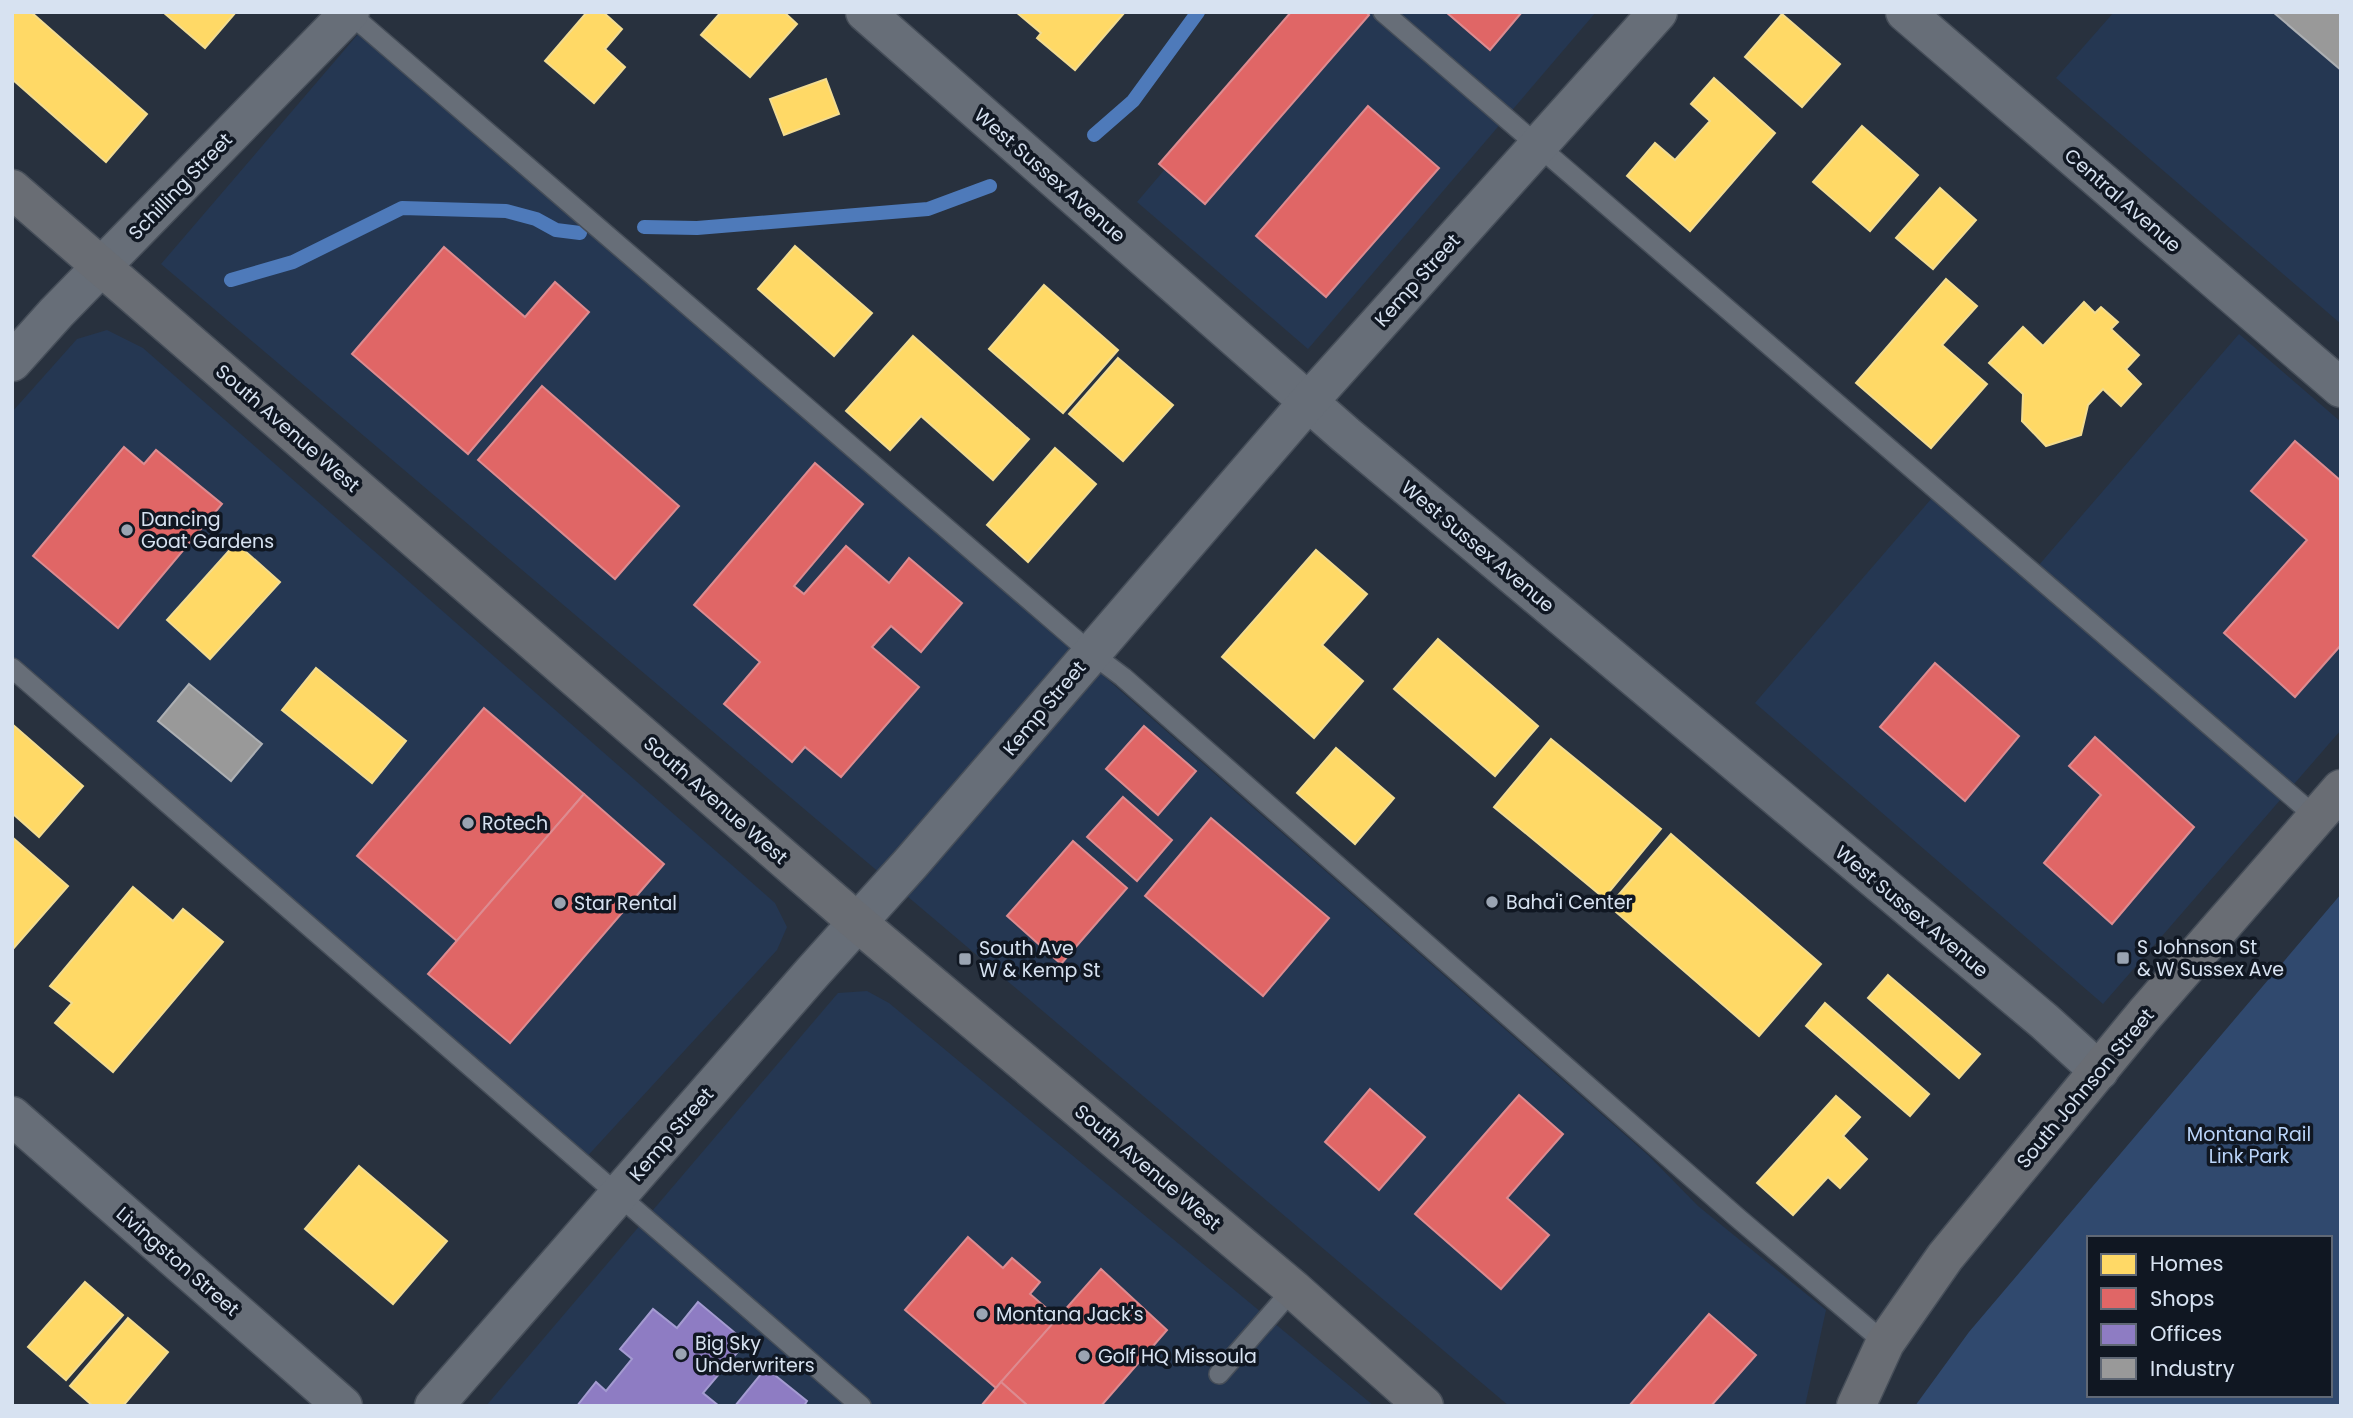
<svg xmlns="http://www.w3.org/2000/svg" width="2353" height="1418" font-family="Poppins,sans-serif">
<rect width="100%" height="100%" fill="#28313e"/>
<g fill="#253752">
<path d="M 1299,12 L 1596,12 L 1308,349 L 1137,202 Z"/>
<path d="M 2114,12 L 2341,12 L 2341,324 L 2056,78 Z"/>
<path d="M 365,26 L 1648,1155 L 1698,1206 L 1826,1310 L 1805,1406 L 1509,1406 L 161,264 Z"/>
<path d="M 107,330 L 143,348 L 775,903 L 787,927 L 777,950 L 582,1162 L 12,675 L 12,412 L 77,339 Z"/>
<path d="M 2239,334 L 2341,422 L 2341,730 L 2103,1004 L 1755,703 L 1938,491 L 2032,573 Z"/>
<path d="M 867,991 L 889,1003 L 1374,1406 L 486,1406 L 838,993 Z"/>
</g>
<path fill="#30496e" fill-rule="evenodd" d="M 2341,894 L 2341,1406 L 1915,1406 L 1969,1332 ZM 2089,1238 L 2330,1238 L 2330,1395 L 2089,1395 Z"/>
<g fill="#ffd966" stroke="#f3dc90" stroke-width="2">
<path d="M 12,12 L 31,12 L 147,114 L 106,162 L 12,79 Z"/>
<path d="M 163,12 L 236,12 L 205,48 Z"/>
<path d="M 587,12 L 603,12 L 622,29 L 605,49 L 625,67 L 594,103 L 545,61 Z"/>
<path d="M 721,12 L 784,12 L 797,24 L 750,77 L 701,35 Z"/>
<path d="M 1016,12 L 1125,12 L 1075,70 L 1037,38 L 1041,33 Z"/>
<path d="M 1782,14 L 1840,64 L 1802,107 L 1745,57 Z"/>
<path d="M 1714,78 L 1775,133 L 1690,231 L 1627,176 L 1655,143 L 1675,160 L 1710,121 L 1691,104 Z"/>
<path d="M 826,79 L 839,114 L 784,135 L 770,99 Z"/>
<path d="M 1862,126 L 1918,175 L 1870,231 L 1813,182 Z"/>
<path d="M 1940,188 L 1976,220 L 1933,269 L 1896,238 Z"/>
<path d="M 795,246 L 872,313 L 834,356 L 758,289 Z"/>
<path d="M 1946,279 L 1977,306 L 1942,345 L 1987,384 L 1931,448 L 1856,383 Z"/>
<path d="M 1044,285 L 1118,350 L 1063,413 L 989,349 Z"/>
<path d="M 2084,302 L 2095,313 L 2101,307 L 2118,322 L 2111,329 L 2139,355 L 2126,369 L 2141,384 L 2121,406 L 2103,389 L 2088,405 L 2081,435 L 2046,446 L 2022,421 L 2023,394 L 1989,363 L 2023,327 L 2043,346 Z"/>
<path d="M 913,336 L 1029,439 L 993,480 L 921,416 L 890,450 L 846,411 Z"/>
<path d="M 1118,358 L 1173,405 L 1123,461 L 1069,414 Z"/>
<path d="M 1055,448 L 1096,484 L 1028,562 L 987,525 Z"/>
<path d="M 236,543 L 280,582 L 210,659 L 167,620 Z"/>
<path d="M 1316,550 L 1367,594 L 1322,645 L 1363,681 L 1314,738 L 1222,657 Z"/>
<path d="M 1438,639 L 1538,726 L 1495,776 L 1394,689 Z"/>
<path d="M 316,668 L 406,741 L 372,783 L 282,710 Z"/>
<path d="M 12,724 L 83,786 L 39,837 L 12,813 Z"/>
<path d="M 1551,739 L 1661,829 L 1604,898 L 1494,807 Z"/>
<path d="M 1336,748 L 1394,798 L 1355,844 L 1297,793 Z"/>
<path d="M 1671,834 L 1821,964 L 1759,1036 L 1609,906 Z"/>
<path d="M 12,837 L 68,886 L 12,950 Z"/>
<path d="M 133,887 L 173,921 L 183,909 L 223,942 L 113,1072 L 55,1023 L 72,1003 L 50,986 Z"/>
<path d="M 1888,975 L 1980,1054 L 1959,1078 L 1868,998 Z"/>
<path d="M 1825,1003 L 1929,1094 L 1910,1116 L 1806,1026 Z"/>
<path d="M 1836,1096 L 1860,1117 L 1843,1136 L 1867,1159 L 1840,1188 L 1828,1177 L 1793,1215 L 1757,1183 Z"/>
<path d="M 359,1166 L 447,1241 L 393,1304 L 305,1229 Z"/>
<path d="M 85,1282 L 123,1315 L 66,1380 L 28,1347 Z"/>
<path d="M 128,1318 L 168,1352 L 123,1406 L 93,1406 L 70,1386 Z"/>
</g>
<g fill="#e06666" stroke="#dd8b90" stroke-width="2">
<path d="M 1291,12 L 1366,12 L 1369,15 L 1205,204 L 1159,164 Z"/>
<path d="M 1446,12 L 1522,12 L 1490,50 Z"/>
<path d="M 1368,106 L 1439,168 L 1326,297 L 1256,236 Z"/>
<path d="M 444,247 L 525,317 L 555,282 L 589,312 L 468,454 L 352,354 Z"/>
<path d="M 542,386 L 679,506 L 615,579 L 478,460 Z"/>
<path d="M 2295,441 L 2341,481 L 2341,645 L 2295,697 L 2224,633 L 2307,540 L 2251,491 Z"/>
<path d="M 124,447 L 144,464 L 156,450 L 222,504 L 118,628 L 33,556 Z"/>
<path d="M 815,463 L 863,504 L 794,586 L 804,594 L 846,546 L 889,583 L 909,558 L 962,603 L 921,652 L 891,626 L 872,647 L 919,687 L 841,777 L 805,747 L 792,762 L 724,704 L 760,662 L 694,605 Z"/>
<path d="M 1935,663 L 2019,736 L 1965,801 L 1880,727 Z"/>
<path d="M 484,708 L 584,794 L 457,941 L 357,856 Z"/>
<path d="M 1144,726 L 1196,771 L 1158,815 L 1106,769 Z"/>
<path d="M 2095,737 L 2194,827 L 2112,924 L 2044,863 L 2101,795 L 2069,766 Z"/>
<path d="M 584,794 L 664,864 L 510,1043 L 428,974 Z"/>
<path d="M 1123,797 L 1172,840 L 1137,881 L 1087,837 Z"/>
<path d="M 1211,818 L 1329,918 L 1263,996 L 1145,896 Z"/>
<path d="M 1073,841 L 1127,888 L 1061,964 L 1007,916 Z"/>
<path d="M 1370,1089 L 1425,1137 L 1379,1190 L 1325,1142 Z"/>
<path d="M 1519,1095 L 1563,1134 L 1507,1198 L 1549,1235 L 1501,1289 L 1415,1214 Z"/>
<path d="M 968,1237 L 1003,1268 L 1012,1258 L 1040,1282 L 1030,1294 L 1058,1318 L 996,1388 L 905,1310 Z"/>
<path d="M 1101,1269 L 1167,1330 L 1101,1406 L 1028,1406 L 1001,1382 Z"/>
<path d="M 1709,1314 L 1756,1355 L 1711,1406 L 1629,1406 Z"/>
<path d="M 1001,1382 L 1028,1406 L 981,1406 Z"/>
</g>
<g fill="#8e7cc3" stroke="#a49bd1" stroke-width="2">
<path d="M 698,1302 L 746,1342 L 703,1393 L 719,1406 L 577,1406 L 596,1382 L 606,1391 L 632,1359 L 620,1349 L 653,1309 L 677,1328 Z"/>
<path d="M 766,1368 L 807,1401 L 804,1406 L 735,1406 Z"/>
</g>
<g fill="#999" stroke="#acafb3" stroke-width="2">
<path d="M 2273,12 L 2341,12 L 2341,70 Z"/>
<path d="M 189,684 L 262,744 L 231,781 L 158,721 Z"/>
</g>
<g fill="none" stroke-linecap="round" stroke-linejoin="round">
<g stroke="#4e7aba" stroke-width="14">
<path d="M 1094,135 L 1133,101 L 1198,12"/>
<path d="M 644,227 L 697,228 L 928,209 L 990,186"/>
<path d="M 231,280 L 293,262 L 402,208 L 506,211 L 536,219 L 556,230 L 580,233"/>
</g>
<g stroke="#464e59" stroke-width="22">
<g id="lane">
<path d="M 348,12 L 1091,653 L 1123,677 L 1739,1219 L 1885,1343"/>
<path d="M 1383,12 L 2316,817"/>
<path d="M 12,668 L 861,1406"/>
<path d="M 1219,1374 L 1293,1289"/>
</g>
</g>
<g stroke="#464e59" stroke-width="41">
<g id="street">
<path d="M 865,12 L 1346,435 L 2044,1021 L 2099,1071"/>
<path d="M 1905,12 L 2341,388"/>
<path d="M 12,362 L 56,313 L 350,12"/>
<path d="M 12,1116 L 343,1406"/>
<path d="M 434,1406 L 812,973 L 911,863 L 1309,401 L 1658,12"/>
</g>
</g>
<g stroke="#464e59" stroke-width="41">
<g id="secondary">
<path d="M 12,189 L 857,922 L 1293,1289 L 1424,1406"/>
<path d="M 1856,1406 L 1885,1343 L 1945,1257 L 2145,1014 L 2341,789"/>
</g>
</g>
<use href="#lane" stroke="#676e78" stroke-width="19"/>
<use href="#street" stroke="#676e78" stroke-width="38"/>
<use href="#secondary" stroke="#696d74" stroke-width="38"/>
</g>
<g fill="#9aa4b2" stroke="#101722" stroke-width="2.5">
<circle cx="127" cy="530" r="7"/>
<circle cx="468" cy="823" r="7"/>
<circle cx="1492" cy="902" r="7"/>
<circle cx="560" cy="903" r="7"/>
<rect x="2116" y="951" width="14" height="14" rx="3.5"/>
<rect x="958" y="952" width="14" height="14" rx="3.5"/>
<circle cx="982" cy="1314" r="7"/>
<circle cx="681" cy="1354" r="7"/>
<circle cx="1084" cy="1356" r="7"/>
</g>
<g text-anchor="middle" stroke-width="7" stroke-linejoin="round" paint-order="stroke">
<g font-size="19" fill="#d7e2f1" stroke="#101722">
<text transform="translate(1050 175) rotate(41)" y="7">West Sussex Avenue</text>
<text transform="translate(180 186) rotate(-46)" y="7">Schilling Street</text>
<text transform="translate(2123 200) rotate(41)" y="7">Central Avenue</text>
<text transform="translate(1417 280) rotate(-48)" y="7">Kemp Street</text>
<text transform="translate(288 428) rotate(41)" y="7">South Avenue West</text>
<text transform="translate(1478 546) rotate(40)" y="7">West Sussex Avenue</text>
<text transform="translate(1044 708) rotate(-50)" y="7">Kemp Street</text>
<text transform="translate(716 800) rotate(41)" y="7">South Avenue West</text>
<text transform="translate(1912 911) rotate(40)" y="7">West Sussex Avenue</text>
<text transform="translate(2085 1088) rotate(-50)" y="7">South Johnson Street</text>
<text transform="translate(671 1134) rotate(-49)" y="7">Kemp Street</text>
<text transform="translate(1148 1167) rotate(40)" y="7">South Avenue West</text>
<text transform="translate(178 1261) rotate(41)" y="7">Livingston Street</text>
</g>
<g font-size="19" fill="#d7e2f1" stroke="#101722" text-anchor="start">
<text x="141" y="526">Dancing<tspan x="141" dy="22">Goat Gardens</tspan></text>
<text x="482" y="830">Rotech</text>
<text x="1506" y="909">Baha'i Center</text>
<text x="574" y="910">Star Rental</text>
<text x="2137" y="954">S Johnson St<tspan x="2137" dy="22">&amp; W Sussex Ave</tspan></text>
<text x="979" y="955">South Ave<tspan x="979" dy="22">W &amp; Kemp St</tspan></text>
<text x="996" y="1321">Montana Jack's</text>
<text x="695" y="1350">Big Sky<tspan x="695" dy="22">Underwriters</tspan></text>
<text x="1098" y="1363">Golf HQ Missoula</text>
</g>
<g font-size="19" fill="#bad4f9" stroke="#101722">
<text x="2249" y="1141">Montana Rail<tspan x="2249" dy="22">Link Park</tspan></text>
</g>
</g>
<rect width="2353" height="1418" fill="none" stroke="#d7e2f1" stroke-width="28"/>
<rect x="2087" y="1236" width="245" height="161" fill="#101722" stroke="#606875" stroke-width="2"/>
<rect x="2101" y="1254" width="35" height="21" fill="#ffd966" stroke="#606875" stroke-width="2"/>
<text x="2150" y="1271" font-size="21" fill="#d7e2f1">Homes</text>
<rect x="2101" y="1288" width="35" height="21" fill="#e06666" stroke="#606875" stroke-width="2"/>
<text x="2150" y="1306" font-size="21" fill="#d7e2f1">Shops</text>
<rect x="2101" y="1324" width="35" height="21" fill="#8e7cc3" stroke="#606875" stroke-width="2"/>
<text x="2150" y="1341" font-size="21" fill="#d7e2f1">Offices</text>
<rect x="2101" y="1358" width="35" height="21" fill="#999999" stroke="#606875" stroke-width="2"/>
<text x="2150" y="1376" font-size="21" fill="#d7e2f1">Industry</text>
</svg>
